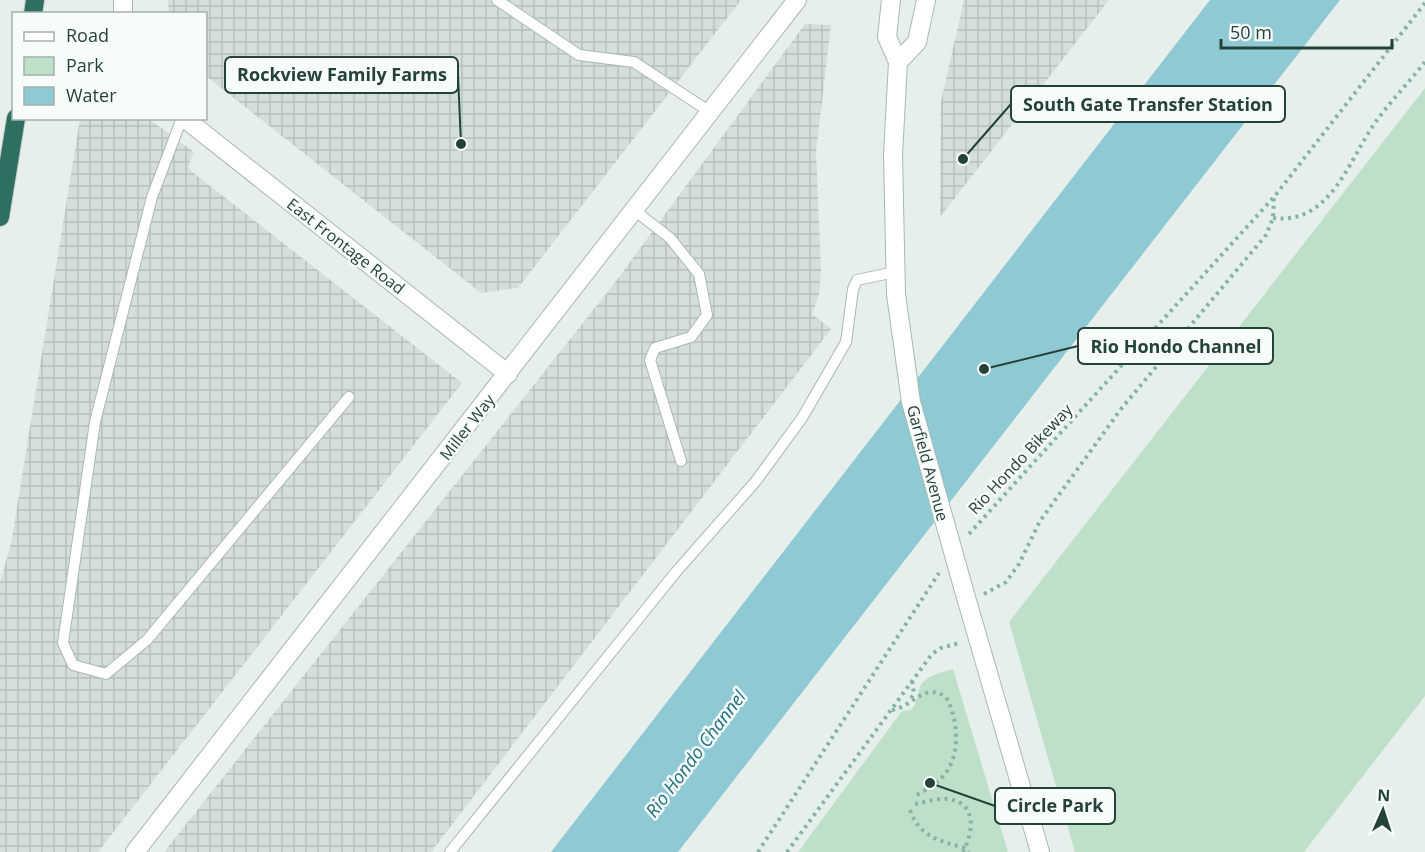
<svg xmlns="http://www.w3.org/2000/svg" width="1425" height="852" font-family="'Open Sans',sans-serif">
<defs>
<pattern id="industrial-grid" width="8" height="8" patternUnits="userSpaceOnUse" patternTransform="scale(1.5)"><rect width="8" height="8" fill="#d4dfda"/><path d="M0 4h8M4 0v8" fill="none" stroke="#b6c1bc"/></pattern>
</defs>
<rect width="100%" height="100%" fill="#e6efeb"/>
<g fill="url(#industrial-grid)">
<path d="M 168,0 L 741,0 L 518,288 L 481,293 L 206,76 L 206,14 L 169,13 Z"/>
<path d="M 964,0 L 1109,0 L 940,217 L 941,101 Z"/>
<path d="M 805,24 L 831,25 L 816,152 L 821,270 L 819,295 L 812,314 L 831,329 L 431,852 L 164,852 L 613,285 Z"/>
<path d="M 80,119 L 149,119 L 194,152 L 188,166 L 191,171 L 462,383 L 98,852 L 0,852 L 0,582 L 11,544 Z"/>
</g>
<g fill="#bfe0c8">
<path d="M 1425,88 L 1425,696 L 1304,852 L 1075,852 L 1009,622 Z"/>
<path d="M 953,669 L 1008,852 L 798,852 L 902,711 L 911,710 C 917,703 917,696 920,687 C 926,675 941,673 953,669 Z"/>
</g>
<path fill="#8ec9d4" d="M 1210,0 L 1340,0 L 678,852 L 551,852 Z"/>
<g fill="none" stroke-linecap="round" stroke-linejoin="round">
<g stroke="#a8b8b2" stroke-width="12">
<g id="lane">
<path d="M 497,0 L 579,55 L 634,62 L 710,112"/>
<path d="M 182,118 L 152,197 L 95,422 L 63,643 L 73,665 L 106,674 L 147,640 L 349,397"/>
<path d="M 634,210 L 670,238 L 699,274 L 707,315 L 691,337 L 655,348 L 650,360 L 681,461"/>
<path d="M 450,852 L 676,572 L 756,481 L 802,418 L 846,342 L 853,289 L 857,280 L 895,272"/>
</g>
</g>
<g stroke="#a8b8b2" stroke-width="20">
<g id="street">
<path d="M 123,14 L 123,0"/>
<path d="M 184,118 L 508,374"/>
<path d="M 135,852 L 797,0"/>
</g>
</g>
<g stroke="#a4bbb3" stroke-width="20">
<g id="secondary">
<path d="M 891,0 L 887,37 L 898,62 L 893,155 L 896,294"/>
<path d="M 898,62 L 917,42 L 926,0"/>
<path d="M 963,587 L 1040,852"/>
</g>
</g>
<g stroke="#c2cac8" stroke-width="20">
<g id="highway">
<path d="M 33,14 L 35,0"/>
<path d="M 0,217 L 16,118"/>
</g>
</g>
<g stroke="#86b3a5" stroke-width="4" stroke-dasharray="3 4.5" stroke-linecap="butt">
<path d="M 1273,218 C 1332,225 1349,158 1377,120 C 1392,100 1409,82 1425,62"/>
<path d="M 969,534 L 1274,197 L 1425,3"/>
<path d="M 984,594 L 1006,582 L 1019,564 L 1040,521 L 1121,409 L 1266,235 L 1273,218 L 1274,197"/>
<path d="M 911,698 L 914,694 L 912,680"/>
<path d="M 892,710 C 913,707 923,682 946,697 C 958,718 961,754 945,774 C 937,784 926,790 915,796"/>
<path d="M 915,804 C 926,802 937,798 948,799 C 978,803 973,833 963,852"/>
<path d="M 910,810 C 919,837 940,841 965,848 L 969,852"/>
<path d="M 758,852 L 939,573"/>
<path d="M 787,852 L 932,654 L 941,648 L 959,643"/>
</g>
<use href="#lane" stroke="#fff" stroke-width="10"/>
<use href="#street" stroke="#fff" stroke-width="18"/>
<use href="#secondary" stroke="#fff" stroke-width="18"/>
<use href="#highway" stroke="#2f6f62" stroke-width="18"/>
<g stroke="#a4bbb3" stroke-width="20" stroke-linecap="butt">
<path id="secondary-bridge" d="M 896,294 L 911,402 L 963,587"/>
</g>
<use href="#secondary-bridge" stroke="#fff" stroke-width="18"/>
</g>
<g text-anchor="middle" stroke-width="5" stroke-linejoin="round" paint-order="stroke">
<g font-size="16" fill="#24423a" stroke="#f7fbf9">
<text transform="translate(346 246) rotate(38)" y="6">East Frontage Road</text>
<text transform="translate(467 427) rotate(-52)" y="6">Miller Way</text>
<text transform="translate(1020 459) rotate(-47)" y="6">Rio Hondo Bikeway</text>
<text transform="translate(928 463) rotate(75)" y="6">Garfield Avenue</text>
</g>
<g font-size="18" font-style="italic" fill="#1c6f80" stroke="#f7fbf9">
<text transform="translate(696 754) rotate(-53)" y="6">Rio Hondo Channel</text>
</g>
</g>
<path fill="none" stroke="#24423a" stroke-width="2" d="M461 144L458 75M963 159L1011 104M984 369L1078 346M930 783L995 806"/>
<g fill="#24423a" stroke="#f7fbf9" stroke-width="2">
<circle cx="461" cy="144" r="6"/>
<circle cx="963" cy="159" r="6"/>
<circle cx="984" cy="369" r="6"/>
<circle cx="930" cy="783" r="6"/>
</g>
<g fill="#f7fbf9" stroke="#24423a" stroke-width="2">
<rect x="225" y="57" width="233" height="36" rx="6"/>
<rect x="1011" y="86" width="274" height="36" rx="6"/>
<rect x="1078" y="328" width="195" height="36" rx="6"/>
<rect x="995" y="788" width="120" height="36" rx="6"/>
</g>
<g font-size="18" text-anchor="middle" font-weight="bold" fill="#24423a">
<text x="342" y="81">Rockview Family Farms</text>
<text x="1148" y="111">South Gate Transfer Station</text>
<text x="1176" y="353">Rio Hondo Channel</text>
<text x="1055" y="812">Circle Park</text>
</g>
<rect x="12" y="12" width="195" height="108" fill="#f7fbf9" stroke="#a3b1ad" stroke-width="1.5"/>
<rect x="24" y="32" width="30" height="9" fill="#ffffff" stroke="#a3b1ad" stroke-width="1.5"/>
<text x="66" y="42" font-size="18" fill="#24423a">Road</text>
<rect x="24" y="57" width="30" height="18" fill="#bfe0c8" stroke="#a3b1ad" stroke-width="1.5"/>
<text x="66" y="72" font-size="18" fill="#24423a">Park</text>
<rect x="24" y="87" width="30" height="18" fill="#8ec9d4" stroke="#a3b1ad" stroke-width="1.5"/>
<text x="66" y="102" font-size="18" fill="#24423a">Water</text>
<g transform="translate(1383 810) rotate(3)" stroke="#f7fbf9" stroke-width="4.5" paint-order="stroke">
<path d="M0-4.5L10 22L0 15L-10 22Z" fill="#24423a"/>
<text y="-9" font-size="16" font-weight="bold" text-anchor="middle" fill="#24423a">N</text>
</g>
<path d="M1221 39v9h171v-9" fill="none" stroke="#24423a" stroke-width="3"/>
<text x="1230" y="39" font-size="18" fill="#24423a" stroke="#f7fbf9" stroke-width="4.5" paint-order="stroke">50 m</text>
</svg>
